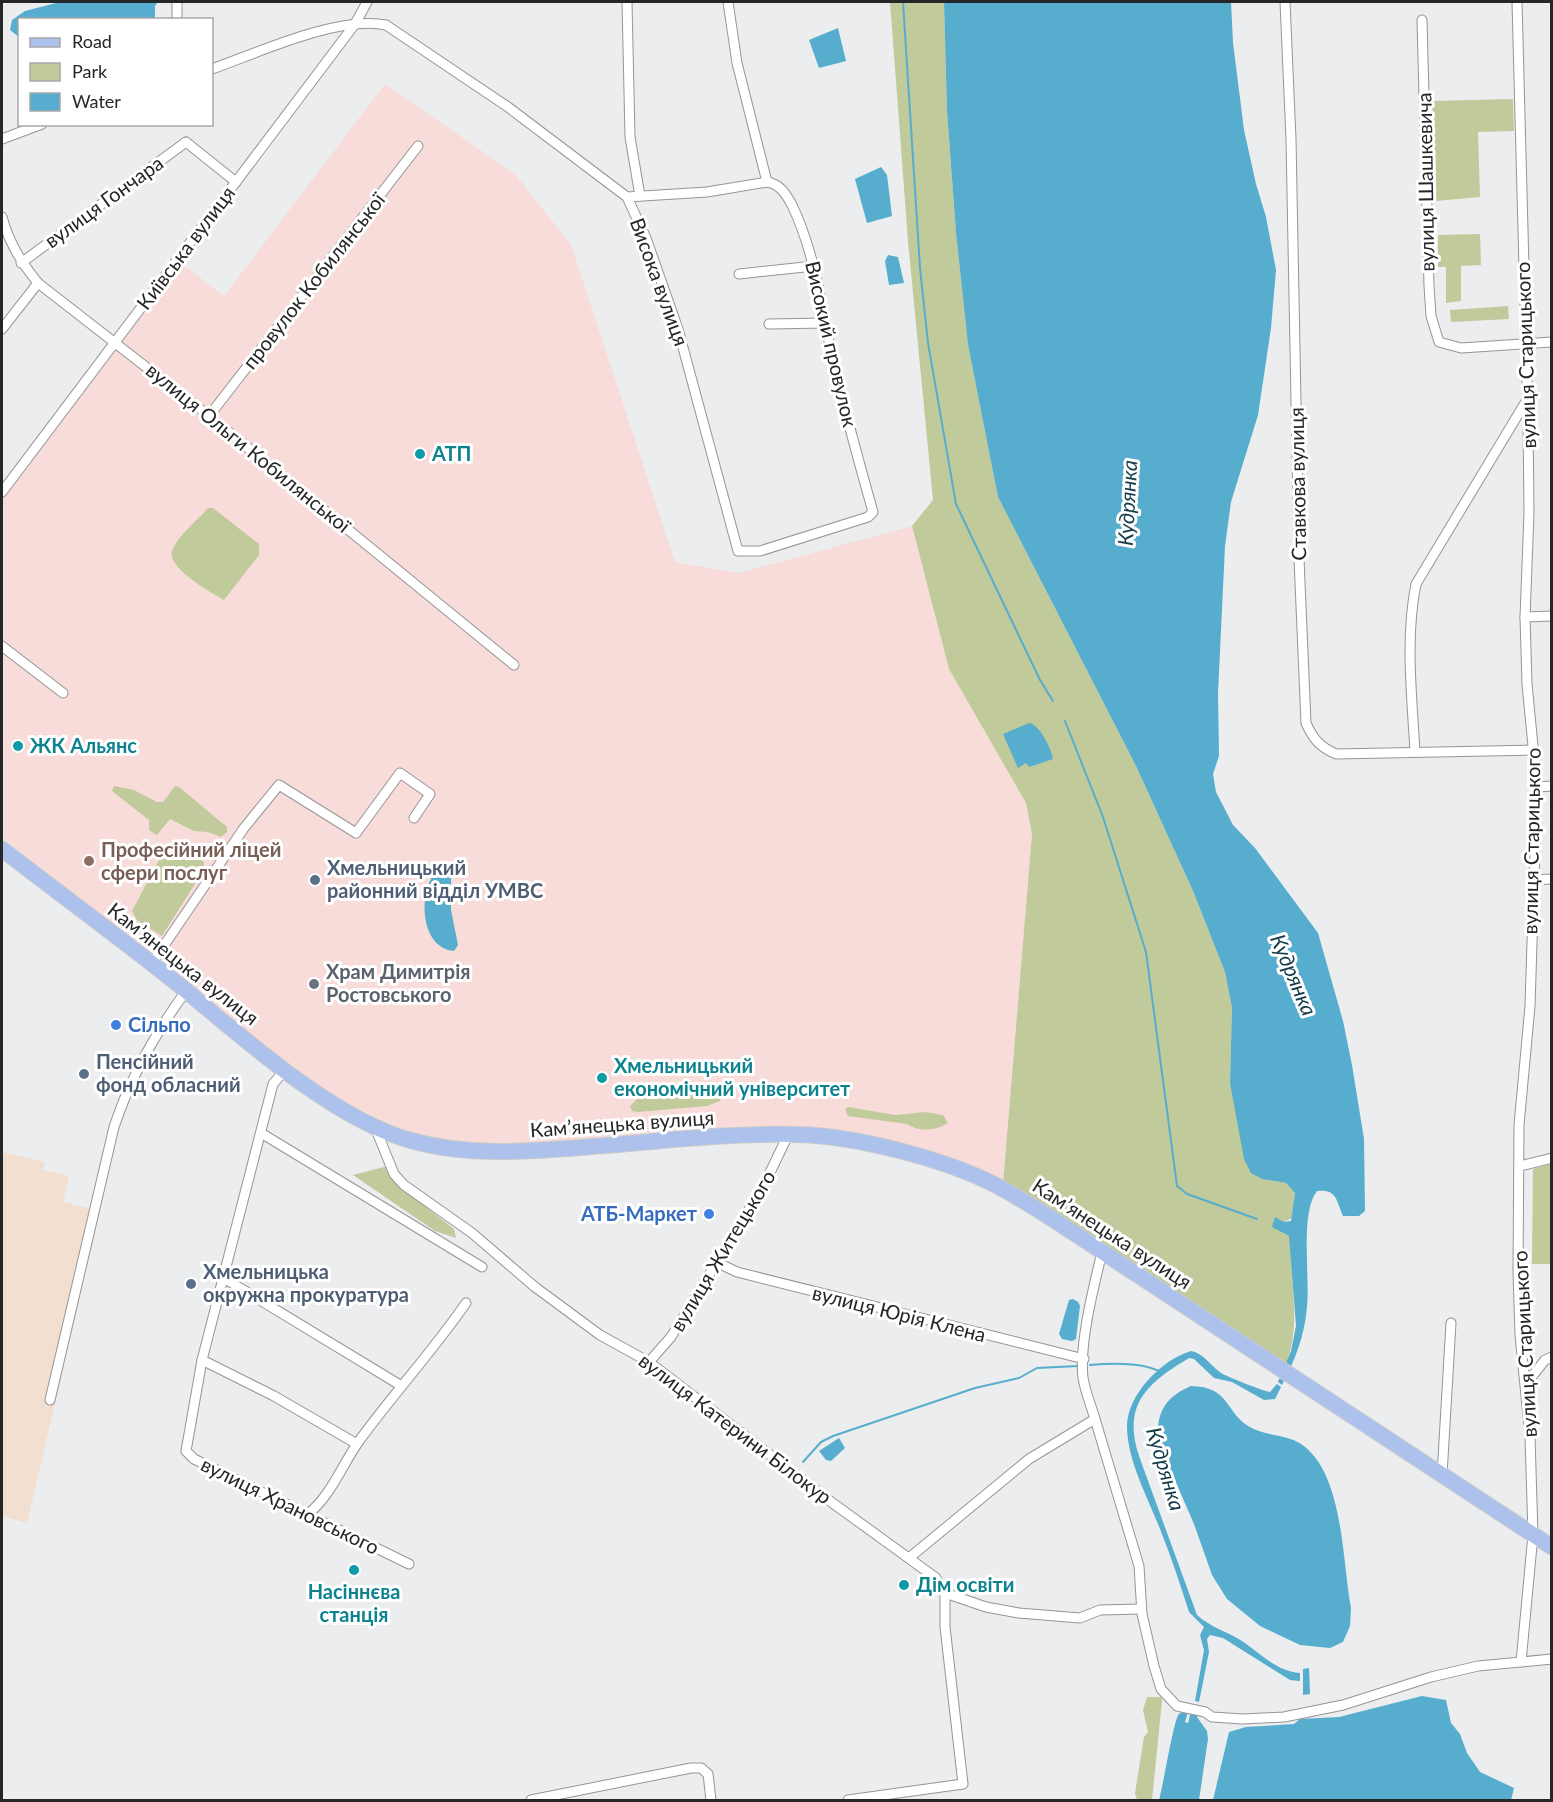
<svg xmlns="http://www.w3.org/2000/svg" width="1553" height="1802" font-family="Lato,sans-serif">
<rect width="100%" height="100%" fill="#ebedef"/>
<path fill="#f3dfd0" d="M 2,1152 L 45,1162 L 43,1170 L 69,1176 L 63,1202 L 100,1211 L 27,1523 L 2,1516 Z"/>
<path fill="#f7dcd9" d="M 385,84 L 515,174 L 571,245 L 675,562 L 739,573 L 912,526 L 949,669 L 1026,803 L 1032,834 L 1003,1184 L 842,1135 L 466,1147 L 408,1135 L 377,1123 L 287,1066 L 2,837 L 2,497 L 182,264 L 224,296 Z"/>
<g fill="#c1ca9a">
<path d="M 890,2 L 944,2 L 947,111 L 956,233 L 968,345 L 998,497 L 1136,766 L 1193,891 L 1225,972 L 1232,1008 L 1230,1083 L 1262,1179 L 1286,1183 L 1295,1193 L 1292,1218 L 1284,1222 L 1281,1232 L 1289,1236 L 1291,1245 C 1290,1289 1302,1324 1285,1367 L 1003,1184 L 1032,834 L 1026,803 L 949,669 L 912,526 L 933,500 L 908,241 Z"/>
<path d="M 1513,99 L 1514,131 L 1478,132 L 1480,197 L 1436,201 L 1432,101 Z"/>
<path d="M 1480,234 L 1481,265 L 1461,266 L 1461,301 L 1446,303 L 1446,267 L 1438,267 L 1438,235 Z"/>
<path d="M 1508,306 L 1509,319 L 1451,322 L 1450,310 Z"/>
<path d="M 208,508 L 213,508 L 259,544 L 259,555 L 224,600 C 211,593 166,567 172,551 C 178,535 197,521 208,508 Z"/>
<path d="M 114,786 L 134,790 L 157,802 L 163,802 L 175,786 L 179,787 L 227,827 L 227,832 L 221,837 L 208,832 L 194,831 L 170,819 L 157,835 L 149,830 L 149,820 L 112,791 Z"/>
<path d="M 167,845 L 201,858 L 204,863 L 203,871 L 162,936 L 137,920 L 132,911 Z"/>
<path d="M 717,1088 L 722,1091 L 720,1101 L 707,1106 L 638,1112 L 632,1111 L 630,1106 L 637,1099 Z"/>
<path d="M 848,1107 L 895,1115 L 926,1112 L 943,1115 L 948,1123 C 936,1131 919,1132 907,1124 L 848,1116 L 845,1109 Z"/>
<path d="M 1551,1164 L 1551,1264 L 1532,1264 L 1533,1169 Z"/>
<path d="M 388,1166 L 427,1204 L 428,1209 L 454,1229 L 456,1238 L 435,1231 L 353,1175 Z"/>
<path d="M 1147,1697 L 1161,1697 L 1162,1701 L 1152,1800 L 1137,1800 L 1135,1793 L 1144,1737 L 1148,1732 L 1143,1710 Z"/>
</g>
<g fill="#56adcd">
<path d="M 60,2 L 158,2 L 155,6 L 155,19 L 20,20 L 19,37 L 10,30 L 12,20 L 25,11 Z"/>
<path d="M 944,2 L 1231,2 L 1233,43 L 1244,130 L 1256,184 L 1266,217 L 1276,270 L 1271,328 L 1258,415 L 1231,502 L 1225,546 L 1218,693 L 1219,756 L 1213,774 L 1216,792 L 1233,825 L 1255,848 L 1318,933 L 1343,1021 L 1352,1065 L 1364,1139 L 1365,1211 L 1359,1216 L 1343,1216 C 1336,1200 1337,1189 1317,1191 C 1300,1213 1310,1277 1307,1306 C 1305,1335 1295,1360 1282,1385 L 1278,1382 L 1291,1351 L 1296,1326 L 1289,1236 L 1272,1227 L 1275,1217 L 1284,1222 L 1291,1221 L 1295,1193 L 1286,1183 L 1262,1179 L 1251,1173 L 1244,1159 L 1230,1083 L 1232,1008 L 1225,972 L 1193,891 L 1136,766 L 998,497 L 968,345 L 956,233 L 947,111 Z"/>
<path d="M 838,28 L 846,61 L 819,68 L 809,40 Z"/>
<path d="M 881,167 L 887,175 L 892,216 L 867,223 L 855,179 Z"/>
<path d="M 888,255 L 898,257 L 904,283 L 889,285 L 885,261 Z"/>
<path d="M 1029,723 C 1040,725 1051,748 1053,759 L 1029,767 L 1026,763 L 1018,768 L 1003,734 Z"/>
<path d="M 443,865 L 451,877 L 451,910 L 458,945 L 454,951 C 417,948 417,881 443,865 Z"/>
<path d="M 1073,1299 L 1078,1302 L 1080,1306 L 1076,1339 L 1072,1341 L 1062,1339 L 1059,1334 L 1069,1300 Z"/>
<path d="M 1191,1351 C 1202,1352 1211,1366 1221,1373 C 1225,1376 1266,1392 1270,1392 L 1277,1384 L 1281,1387 L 1275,1399 L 1264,1400 L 1232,1382 L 1214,1378 L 1194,1359 L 1189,1358 C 1147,1383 1122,1405 1139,1456 L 1197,1615 C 1210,1627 1228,1632 1242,1641 C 1261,1654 1276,1671 1300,1673 L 1300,1681 L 1290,1680 L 1223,1638 L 1210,1635 L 1207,1639 L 1209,1652 L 1199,1702 L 1195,1701 L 1204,1650 L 1200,1635 L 1204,1627 L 1189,1612 C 1180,1584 1171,1556 1160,1529 C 1148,1498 1128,1462 1127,1428 C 1126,1396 1161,1360 1191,1351 Z"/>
<path d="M 1191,1386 C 1230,1387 1224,1410 1248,1426 C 1264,1436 1286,1434 1301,1444 C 1344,1473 1342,1561 1351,1608 L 1350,1626 L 1343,1642 L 1330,1648 L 1300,1645 L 1260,1626 L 1227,1599 L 1212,1575 L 1194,1524 L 1158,1441 C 1156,1413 1165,1397 1191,1386 Z"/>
<path d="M 839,1438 L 845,1448 L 831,1461 L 826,1460 L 819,1451 Z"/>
<path d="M 1309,1668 L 1310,1694 L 1303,1695 L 1303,1669 Z"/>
<path d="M 1422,1696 L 1446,1700 L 1451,1723 L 1460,1734 L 1467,1753 L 1480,1772 L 1514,1788 L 1511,1800 L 1213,1800 L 1229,1732 L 1246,1727 L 1294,1724 L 1300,1719 L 1339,1717 Z"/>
<path d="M 1191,1711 L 1197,1712 L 1197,1717 L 1207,1731 L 1208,1739 L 1199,1800 L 1159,1800 C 1163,1787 1174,1718 1179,1714 C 1182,1712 1185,1712 1188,1712 L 1185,1722 L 1188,1723 Z"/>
</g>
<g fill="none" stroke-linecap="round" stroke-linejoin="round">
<g stroke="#56adcd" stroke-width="2">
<path d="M 903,2 L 920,268 L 928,343 L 956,504 L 1040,680 L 1053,701"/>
<path d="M 1065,721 L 1103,817 L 1146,952 L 1177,1186 L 1187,1194 L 1257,1219"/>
<path d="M 1090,1365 C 1111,1363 1140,1362 1159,1371"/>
<path d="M 803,1462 L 821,1442 L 833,1436 L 975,1388 L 1019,1378 L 1037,1368 L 1078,1366"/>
</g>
<g stroke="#949597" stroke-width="11">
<g id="street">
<path d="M 177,2 L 177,20"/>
<path d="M 627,2 L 630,137 L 640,196"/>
<path d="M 728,2 L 737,63 L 767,182"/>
<path d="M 1285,2 L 1291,139 L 1299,559 L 1306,723 C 1313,739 1320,747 1336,754 L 1535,750"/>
<path d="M 1517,2 L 1528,419 L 1529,513 L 1525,617 L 1527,684 L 1537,787 L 1530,1006 L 1519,1125 L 1518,1273 L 1520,1335 L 1530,1437 L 1533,1535 L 1521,1662"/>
<path d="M 1422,20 L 1429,286 L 1431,316 L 1439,342 L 1461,348 L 1552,342"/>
<path d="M 212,69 C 257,53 339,15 386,25 L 508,107 L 627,197 L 646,238 L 678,329 L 738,551 L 760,551 L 868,517 L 873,512 C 858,459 843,405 831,351 C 821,302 814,251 792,205 C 786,194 780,184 767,182 L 707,192 L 627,197"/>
<path d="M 2,139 L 42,124"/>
<path d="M 2,217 C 9,243 21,262 38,283 L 209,416 L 514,665"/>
<path d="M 21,263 L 186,142 L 236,182"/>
<path d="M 739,274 L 814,266"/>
<path d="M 769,324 L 826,323"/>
<path d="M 2,329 L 38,283"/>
<path d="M 209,416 L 418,146"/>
<path d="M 2,492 L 355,24 L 367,2"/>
<path d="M 1525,617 L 1552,616"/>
<path d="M 2,646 L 63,693"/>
<path d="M 1415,752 C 1412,697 1405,638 1416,584 L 1528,398"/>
<path d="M 1537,787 L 1552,786"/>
<path d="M 1533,880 L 1552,879"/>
<path d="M 152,963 L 244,828 L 279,785 L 356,833 L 400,773 L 430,794 L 414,818"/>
<path d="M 285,1070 L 273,1084 L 202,1360 L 186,1451 L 194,1459 L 409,1564"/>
<path d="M 375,1127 L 394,1174 L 404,1185 L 472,1233 L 535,1287 L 600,1335 L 649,1362 L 834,1504 L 936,1578 L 945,1593 L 986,1607 L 1019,1613 L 1080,1618 L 1100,1610 L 1141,1609"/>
<path d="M 261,1133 L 482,1267"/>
<path d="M 1520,1166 L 1552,1158"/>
<path d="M 716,1262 L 737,1272 L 1084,1359"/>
<path d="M 222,1277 L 400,1385"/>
<path d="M 202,1360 L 274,1396 L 357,1444"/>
<path d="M 649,1362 L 671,1337 L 765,1183 L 788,1135"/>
<path d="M 1526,1384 L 1545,1360 L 1552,1357"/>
<path d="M 50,1400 L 114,1127 C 130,1079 156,1032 186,991"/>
<path d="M 1095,1419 L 1139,1566 L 1142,1614 L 1154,1666 L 1161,1689 L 1177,1706 L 1205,1712 L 1212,1717 L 1243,1719 L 1284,1717 L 1343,1705 L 1431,1677 L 1478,1666 L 1552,1659"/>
<path d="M 1442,1475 L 1451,1323"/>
<path d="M 307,1515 C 331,1496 342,1465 359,1441 C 394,1393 433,1351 466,1303"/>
<path d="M 909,1558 L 1029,1459 L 1095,1419 C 1091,1405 1085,1391 1083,1378 C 1079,1343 1094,1286 1102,1252"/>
<path d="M 531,1800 L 691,1768 L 701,1768 L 708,1774 L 711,1800"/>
<path d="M 848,1800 L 963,1784 L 945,1627 L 945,1593"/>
</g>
</g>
<g stroke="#cbcbcb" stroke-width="17">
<path id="primary" d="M 2,849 C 60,894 120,938 178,984 C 241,1036 330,1117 409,1140 C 476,1159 544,1150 612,1145 C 677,1139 745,1132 810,1135 C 866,1139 952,1161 1001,1188 C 1018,1197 1035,1208 1051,1218 L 1552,1547"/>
</g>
<use href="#street" stroke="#fff" stroke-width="9"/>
<use href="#primary" stroke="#acc1ec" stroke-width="15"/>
</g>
<g fill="#0f9aa8" stroke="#fff" stroke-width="2">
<circle cx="420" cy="454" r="6"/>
<circle cx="18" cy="746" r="6"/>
<circle cx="602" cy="1078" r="6"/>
<circle cx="354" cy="1570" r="6"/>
<circle cx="904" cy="1585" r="6"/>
</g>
<circle fill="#8d6e63" stroke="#fff" stroke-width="2" cx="89" cy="861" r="6"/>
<g fill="#5c6f8a" stroke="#fff" stroke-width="2">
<circle cx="315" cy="880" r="6"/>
<circle cx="84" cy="1074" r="6"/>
<circle cx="191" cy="1284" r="6"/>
</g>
<circle fill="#6b7280" stroke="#fff" stroke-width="2" cx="314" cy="984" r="6"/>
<g fill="#3f7fe0" stroke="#fff" stroke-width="2">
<circle cx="116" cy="1025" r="6"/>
<circle cx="709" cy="1214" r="6"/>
</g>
<g text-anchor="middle" stroke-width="6" stroke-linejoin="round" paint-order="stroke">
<g font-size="20" fill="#252627" stroke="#fff">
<text transform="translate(1426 182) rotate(-91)" y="7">вулиця Шашкевича</text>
<text transform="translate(104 202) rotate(-36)" y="7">вулиця Гончара</text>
<text transform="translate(186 248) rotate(-53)" y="7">Київська вулиця</text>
<text transform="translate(314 281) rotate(-52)" y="7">провулок Кобилянської</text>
<text transform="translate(659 282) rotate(70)" y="7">Висока вулиця</text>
<text transform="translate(831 344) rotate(77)" y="7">Високий провулок</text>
<text transform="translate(1526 355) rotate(-92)" y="7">вулиця Старицького</text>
<text transform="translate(248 448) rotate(39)" y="7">вулиця Ольги Кобилянської</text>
<text transform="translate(1298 484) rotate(-91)" y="7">Ставкова вулиця</text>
<text transform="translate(1532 841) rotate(-89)" y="7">вулиця Старицького</text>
<text transform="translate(183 964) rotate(38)" y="7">Камʼянецька вулиця</text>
<text transform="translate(622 1124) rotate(-4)" y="7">Камʼянецька вулиця</text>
<text transform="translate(1112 1234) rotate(33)" y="7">Камʼянецька вулиця</text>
<text transform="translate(723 1251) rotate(-59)" y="7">вулиця Житецького</text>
<text transform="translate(899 1314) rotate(14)" y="7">вулиця Юрія Клена</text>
<text transform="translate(1525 1344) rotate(-93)" y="7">вулиця Старицького</text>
<text transform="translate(735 1429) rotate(37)" y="7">вулиця Катерини Білокур</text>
<text transform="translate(290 1506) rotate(26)" y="7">вулиця Храновського</text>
</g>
<g font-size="20" font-weight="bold" fill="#0d838f" stroke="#fff" text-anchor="start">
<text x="432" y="461">АТП</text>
<text x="30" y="753">ЖК Альянс</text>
<text x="614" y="1073">Хмельницький<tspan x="614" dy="23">економічний університет</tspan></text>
<text x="916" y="1592">Дім освіти</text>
<text x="354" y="1599" text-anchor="middle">Насіннєва<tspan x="354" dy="23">станція</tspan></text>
</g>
<g font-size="20" font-weight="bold" fill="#785e54" stroke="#fff" text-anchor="start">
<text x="101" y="857">Професійний ліцей<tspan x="101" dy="23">сфери послуг</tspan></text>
</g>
<g font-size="20" font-weight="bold" fill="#4e5e75" stroke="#fff" text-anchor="start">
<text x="327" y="875">Хмельницький<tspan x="327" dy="23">районний відділ УМВС</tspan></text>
<text x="96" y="1069">Пенсійний<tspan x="96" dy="23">фонд обласний</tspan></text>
<text x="203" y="1279">Хмельницька<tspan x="203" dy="23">окружна прокуратура</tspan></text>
</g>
<g font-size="20" font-weight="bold" fill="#5b616d" stroke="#fff" text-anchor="start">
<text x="326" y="979">Храм Димитрія<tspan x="326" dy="23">Ростовського</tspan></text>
</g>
<g font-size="20" font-weight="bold" fill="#366cbe" stroke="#fff" text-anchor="start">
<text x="128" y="1032">Сільпо</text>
<text x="697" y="1221" text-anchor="end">АТБ-Маркет</text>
</g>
<g font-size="21" font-style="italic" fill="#133b49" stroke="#fff">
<text transform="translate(1128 503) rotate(-87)" y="7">Кудрянка</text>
<text transform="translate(1293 975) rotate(67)" y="7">Кудрянка</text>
<text transform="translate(1165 1469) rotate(73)" y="7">Кудрянка</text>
</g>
</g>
<rect width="1553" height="1802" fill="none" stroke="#252627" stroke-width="6"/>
<rect x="18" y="18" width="195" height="108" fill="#ffffff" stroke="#a8a8a9" stroke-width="1.5"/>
<rect x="30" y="38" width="30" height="9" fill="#acc1ec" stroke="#a8a8a9" stroke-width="1.5"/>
<text x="72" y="48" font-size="18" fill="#252627">Road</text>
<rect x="30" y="63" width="30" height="18" fill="#c1ca9a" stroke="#a8a8a9" stroke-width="1.5"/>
<text x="72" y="78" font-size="18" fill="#252627">Park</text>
<rect x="30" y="93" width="30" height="18" fill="#56adcd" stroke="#a8a8a9" stroke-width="1.5"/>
<text x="72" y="108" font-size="18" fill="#252627">Water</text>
</svg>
